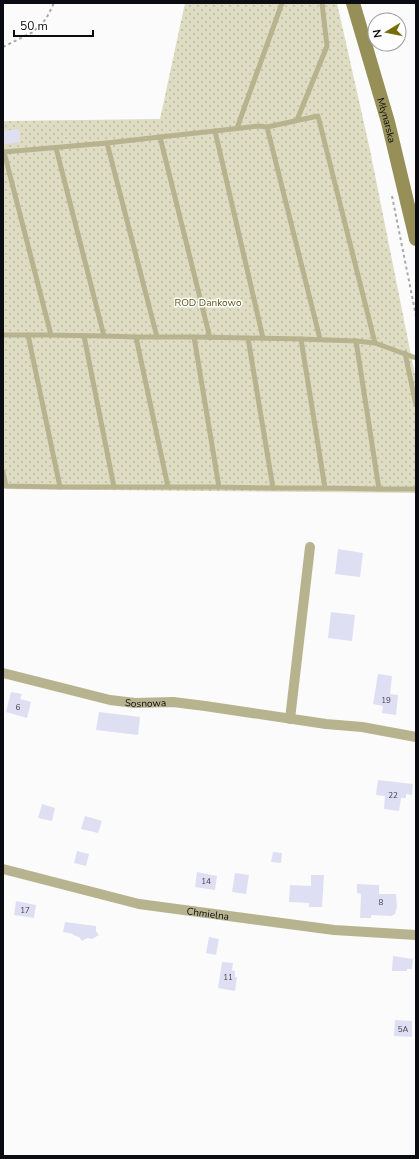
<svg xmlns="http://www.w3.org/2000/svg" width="419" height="1159" font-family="'Nunito Sans',sans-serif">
<defs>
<pattern id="green-dots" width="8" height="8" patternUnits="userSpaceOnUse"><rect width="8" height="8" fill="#dedcc3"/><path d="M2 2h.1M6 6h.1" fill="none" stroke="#bdbba6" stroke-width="1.8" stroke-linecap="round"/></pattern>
</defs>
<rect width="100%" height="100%" fill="#fbfbfb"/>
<path fill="url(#green-dots)" d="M 185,3 L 337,3 L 370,150 L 416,380 L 416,493 L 3,489 L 3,121 L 160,119 Z"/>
<g fill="#dfdff3">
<path d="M 19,129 L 20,142 L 4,144 L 3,131 Z"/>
<path d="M 338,549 L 363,553 L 360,577 L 335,574 Z"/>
<path d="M 331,612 L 355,615 L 352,641 L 328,638 Z"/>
<path d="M 378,674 L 392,676 L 390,694 L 398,695 L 396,715 L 382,713 L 383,706 L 373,704 Z"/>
<path d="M 11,692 L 22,694 L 20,699 L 31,702 L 27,718 L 6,712 Z"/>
<path d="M 99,712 L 140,717 L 138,735 L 96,730 Z"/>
<path d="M 378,780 L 413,784 L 412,795 L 406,794 L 406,798 L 401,798 L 399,811 L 384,809 L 385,796 L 376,795 Z"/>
<path d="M 42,804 L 55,808 L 52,821 L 38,818 Z"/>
<path d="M 85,816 L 102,821 L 98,833 L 81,829 Z"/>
<path d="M 77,851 L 89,854 L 86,866 L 74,863 Z"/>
<path d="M 273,852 L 282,853 L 281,863 L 271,862 Z"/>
<path d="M 197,872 L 217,876 L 215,890 L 195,887 Z"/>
<path d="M 235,873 L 249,875 L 246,894 L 232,892 Z"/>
<path d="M 311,875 L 324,875 L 322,907 L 309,907 L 309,903 L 289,902 L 290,885 L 311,886 Z"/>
<path d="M 357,884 L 379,885 L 379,894 L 396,894 L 397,907 L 395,914 L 391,916 L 371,915 L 371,918 L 360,918 L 361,894 L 357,893 Z"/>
<path d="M 16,901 L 36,905 L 34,918 L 14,915 Z"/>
<path d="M 65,922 L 96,926 L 96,931 L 99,935 L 92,939 L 87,938 L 82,941 L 79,937 L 73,935 L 73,934 L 63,932 Z"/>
<path d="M 209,937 L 219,939 L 216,955 L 206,953 Z"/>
<path d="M 393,956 L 413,959 L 412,969 L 407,969 L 407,971 L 392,971 Z"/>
<path d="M 222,962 L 233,963 L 232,970 L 235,971 L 235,977 L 237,977 L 235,991 L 218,988 Z"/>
<path d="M 395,1020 L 412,1021 L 412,1037 L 394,1036 Z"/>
</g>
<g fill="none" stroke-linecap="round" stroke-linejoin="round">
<g stroke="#a9a9ac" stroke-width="2" stroke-dasharray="3 3" stroke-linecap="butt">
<path d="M 3,47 L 33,32 L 46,19 L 54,3"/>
<path d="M 392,196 L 416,316"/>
</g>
<g stroke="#b7b38e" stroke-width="5">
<path d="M 297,120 L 327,46 L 322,3"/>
<path d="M 237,128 L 282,3"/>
<path d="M 215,131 L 259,126 L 267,127"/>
<path d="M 56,148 L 104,336 L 51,335 L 4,152 L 107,143"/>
<path d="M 3,335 L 51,335"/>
<path d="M 84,336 L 114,487 L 168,487 L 136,337 L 194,337 L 219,487 L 273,488 L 248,338 L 301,339 L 325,488 L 379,489 L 356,341 L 375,343 L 318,116 L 267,127 L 320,339"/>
<path d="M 104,336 L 136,337"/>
<path d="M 157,337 L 107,143 L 160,137"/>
<path d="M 194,337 L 248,338"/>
<path d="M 210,338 L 160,137 L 215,131 L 263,338"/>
<path d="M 301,339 L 356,341"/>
<path d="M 375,343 L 416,358"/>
<path d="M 405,353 L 416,405"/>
<path d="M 3,472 L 6,486 L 60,487 L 28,335"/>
<path d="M 60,487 L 114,487"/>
<path d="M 168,487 L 219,487"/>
<path d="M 273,488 L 325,488"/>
<path d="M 379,489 L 416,489"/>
</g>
<g stroke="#b7b38e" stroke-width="10">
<path id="s1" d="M 3,673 L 110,700 L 135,703 L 173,702 L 205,706 L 326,724 L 362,727 L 416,737"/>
<path d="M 290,719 L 310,547"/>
<path id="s2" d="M 3,869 L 139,904 L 334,930 L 416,935"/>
</g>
<path stroke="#968f57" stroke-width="14" id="s3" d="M 353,3 L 388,122 L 416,239"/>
</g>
<g text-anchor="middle" stroke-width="3" stroke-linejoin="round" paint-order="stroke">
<g font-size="8" fill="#40404a">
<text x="386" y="703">19</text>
<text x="18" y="710">6</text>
<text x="393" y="798">22</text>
<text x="206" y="884">14</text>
<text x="381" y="905">8</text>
<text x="25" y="913">17</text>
<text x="228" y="980">11</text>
<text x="403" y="1032">5A</text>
</g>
<g font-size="10" fill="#0b0b12" stroke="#fff">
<text dy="4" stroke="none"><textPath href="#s3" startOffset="122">Młynarska</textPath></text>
<text dy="4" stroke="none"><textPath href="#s1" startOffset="146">Sosnowa</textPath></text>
<text dy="4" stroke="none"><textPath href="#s2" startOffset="210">Chmielna</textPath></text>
</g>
<g font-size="10" fill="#5e5616" stroke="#fff">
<text x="208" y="306">ROD Dankowo</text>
</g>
</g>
<rect width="419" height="1159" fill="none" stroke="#0b0b12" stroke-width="8"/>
<g transform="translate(387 32) rotate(260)"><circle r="19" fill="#ffffff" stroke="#9d9da0"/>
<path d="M0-3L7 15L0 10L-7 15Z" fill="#786d08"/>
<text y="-6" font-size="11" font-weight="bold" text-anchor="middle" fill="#0b0b12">N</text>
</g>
<path d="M14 30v6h79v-6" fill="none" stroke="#0b0b12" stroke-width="2"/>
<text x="20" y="30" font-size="12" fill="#0b0b12" stroke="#ffffff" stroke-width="3" paint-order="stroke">50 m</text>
</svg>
